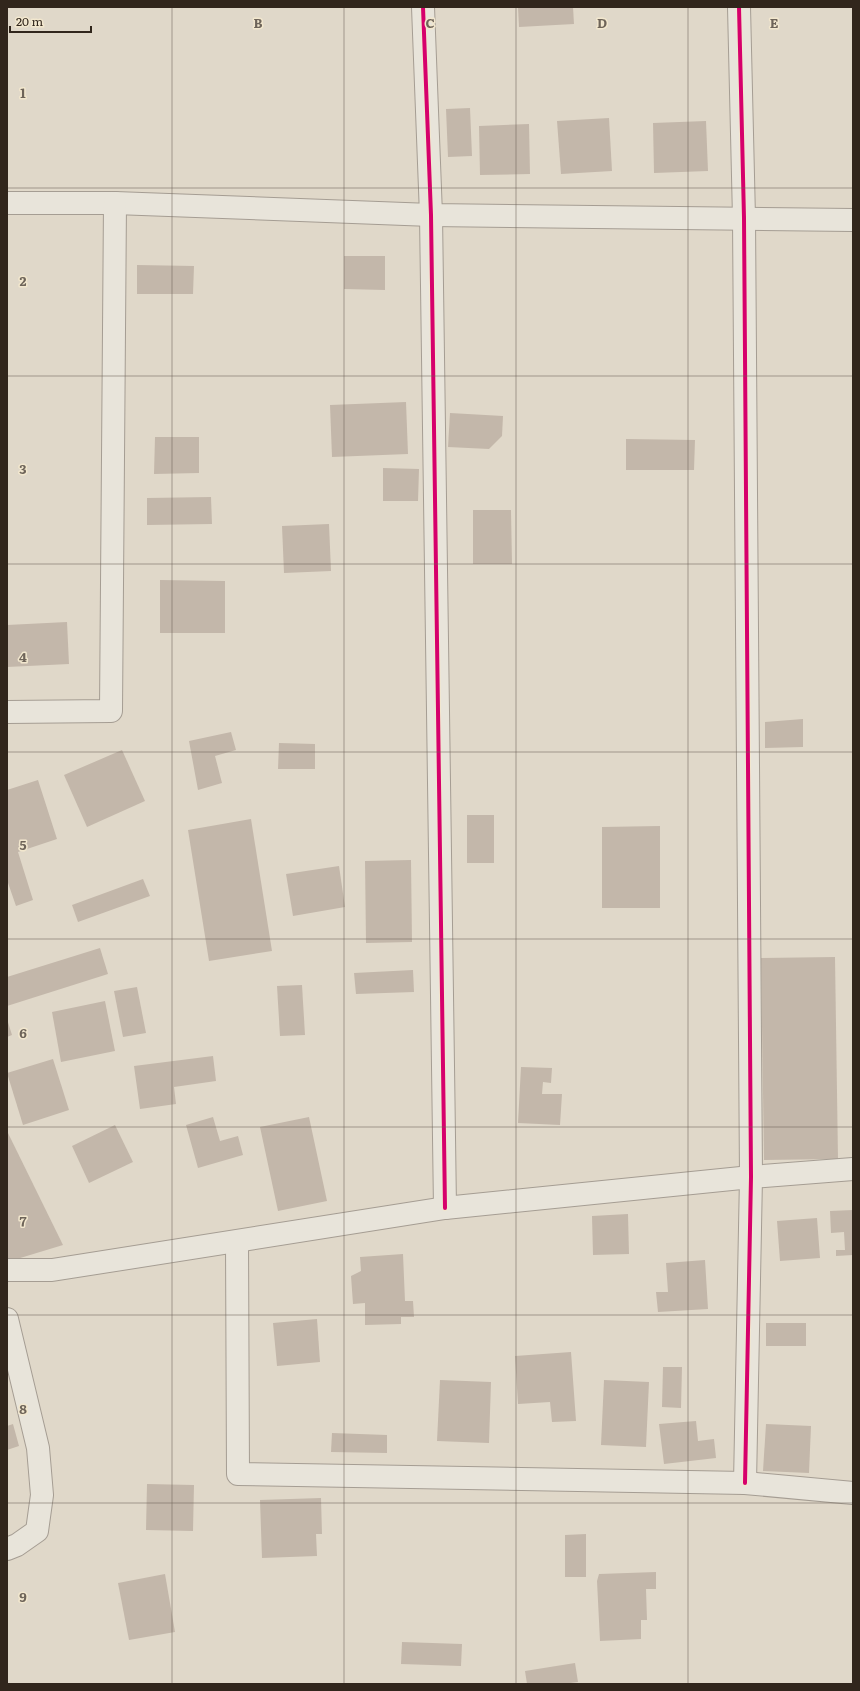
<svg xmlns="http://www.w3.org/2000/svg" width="860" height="1691" font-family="Literata,serif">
<rect width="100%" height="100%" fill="#e0d8c9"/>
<g fill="#c3b7aa">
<path d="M 518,7 L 573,7 L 574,24 L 519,27 Z"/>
<path d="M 470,108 L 472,156 L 448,157 L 446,109 Z"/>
<path d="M 609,118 L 612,171 L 561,174 L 557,121 Z"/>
<path d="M 706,121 L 708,171 L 654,173 L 653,123 Z"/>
<path d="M 529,124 L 530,174 L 480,175 L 479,126 Z"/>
<path d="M 344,256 L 385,256 L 385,290 L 344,289 Z"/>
<path d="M 137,265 L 194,266 L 193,294 L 137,294 Z"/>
<path d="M 406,402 L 408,454 L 332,457 L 330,405 Z"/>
<path d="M 450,413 L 503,416 L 502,436 L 489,449 L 448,447 Z"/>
<path d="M 155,437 L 199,437 L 199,473 L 154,474 Z"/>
<path d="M 626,439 L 695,440 L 694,470 L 626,470 Z"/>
<path d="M 383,468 L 419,469 L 418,501 L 383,501 Z"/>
<path d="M 211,497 L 212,524 L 147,525 L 147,498 Z"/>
<path d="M 473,510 L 511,510 L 512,564 L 473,564 Z"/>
<path d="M 329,524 L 331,571 L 284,573 L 282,526 Z"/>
<path d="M 160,580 L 225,581 L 225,633 L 160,633 Z"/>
<path d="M 67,622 L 69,664 L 7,667 L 7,625 Z"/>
<path d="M 803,719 L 803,747 L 765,748 L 765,722 Z"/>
<path d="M 231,732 L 236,750 L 215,756 L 222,783 L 198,790 L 189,741 Z"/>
<path d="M 279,743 L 315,744 L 315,769 L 278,769 Z"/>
<path d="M 122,750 L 145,801 L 87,827 L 64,775 Z"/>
<path d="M 38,780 L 57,839 L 18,852 L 33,900 L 16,906 L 7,880 L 7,790 Z"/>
<rect x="467" y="815" width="27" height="48"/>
<path d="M 251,819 L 272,951 L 209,961 L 188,830 Z"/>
<path d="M 660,826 L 660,908 L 602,908 L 602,827 Z"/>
<path d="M 411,860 L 412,942 L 366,943 L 365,861 Z"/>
<path d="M 339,866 L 345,907 L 293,916 L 286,874 Z"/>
<path d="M 143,879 L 150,896 L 78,922 L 72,905 Z"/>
<path d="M 100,948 L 108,974 L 7,1006 L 7,977 Z"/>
<path d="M 835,957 L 838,1159 L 764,1160 L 761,958 Z"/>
<path d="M 413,970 L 414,992 L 356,994 L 354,973 Z"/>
<path d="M 302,985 L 305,1035 L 280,1036 L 277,986 Z"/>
<path d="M 137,987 L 146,1033 L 123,1037 L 114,991 Z"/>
<path d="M 105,1001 L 115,1051 L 61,1062 L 52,1012 Z"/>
<path d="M 7,1019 L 12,1035 L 7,1037 Z"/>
<path d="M 213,1056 L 216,1081 L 174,1087 L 176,1104 L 140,1109 L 134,1066 Z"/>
<path d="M 53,1059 L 69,1110 L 23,1125 L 7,1073 Z"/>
<path d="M 521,1067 L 552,1068 L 551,1083 L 543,1082 L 542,1094 L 562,1094 L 560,1125 L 518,1123 Z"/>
<path d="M 213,1117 L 220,1141 L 238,1136 L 243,1155 L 198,1168 L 186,1125 Z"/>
<path d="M 309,1117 L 327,1201 L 278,1211 L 260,1127 Z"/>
<path d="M 115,1125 L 133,1162 L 89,1183 L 72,1146 Z"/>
<path d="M 7,1131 L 63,1245 L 7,1262 Z"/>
<path d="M 853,1210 L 853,1255 L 836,1256 L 836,1250 L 845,1250 L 844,1232 L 831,1233 L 830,1211 Z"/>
<path d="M 628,1214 L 629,1254 L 593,1255 L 592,1216 Z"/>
<path d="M 817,1218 L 820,1258 L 780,1261 L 777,1221 Z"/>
<path d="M 403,1254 L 405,1301 L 413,1301 L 414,1317 L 401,1317 L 401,1324 L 365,1325 L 365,1303 L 353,1304 L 351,1276 L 361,1271 L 360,1257 Z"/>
<path d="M 705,1260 L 708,1309 L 658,1312 L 656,1292 L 668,1292 L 666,1263 Z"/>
<path d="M 317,1319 L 320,1362 L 277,1366 L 273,1323 Z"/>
<rect x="766" y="1323" width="40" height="23"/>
<path d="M 571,1352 L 576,1421 L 552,1422 L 550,1402 L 518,1404 L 515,1356 Z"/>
<path d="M 663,1367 L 682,1367 L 681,1408 L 662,1407 Z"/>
<path d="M 440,1380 L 491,1382 L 489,1443 L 437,1441 Z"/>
<path d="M 604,1380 L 649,1382 L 646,1447 L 601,1445 Z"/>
<path d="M 696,1421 L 698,1441 L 714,1439 L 716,1458 L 664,1464 L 659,1424 Z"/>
<path d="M 13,1424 L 19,1446 L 7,1450 L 7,1426 Z"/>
<path d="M 766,1424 L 811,1426 L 809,1473 L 763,1471 Z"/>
<path d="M 332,1433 L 387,1435 L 387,1453 L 331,1452 Z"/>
<path d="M 147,1484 L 194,1485 L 193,1531 L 146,1530 Z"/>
<path d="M 321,1498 L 322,1534 L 316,1534 L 317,1556 L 262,1558 L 260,1500 Z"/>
<path d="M 586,1534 L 586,1577 L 565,1577 L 565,1535 Z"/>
<path d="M 656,1572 L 656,1589 L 646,1589 L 647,1620 L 641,1620 L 641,1639 L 600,1641 L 597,1581 L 599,1574 Z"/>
<path d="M 165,1574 L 175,1632 L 129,1640 L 118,1583 Z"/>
<path d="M 402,1642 L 462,1644 L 461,1666 L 401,1664 Z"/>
<path d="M 575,1663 L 578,1682 L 563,1684 L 527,1684 L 525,1671 Z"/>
</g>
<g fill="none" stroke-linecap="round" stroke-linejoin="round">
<g stroke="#a59d93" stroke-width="24">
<g id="minor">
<path d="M 423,7 L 431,215 L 445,1208"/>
<path d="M 739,7 L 744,218 L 751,1177 L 745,1483"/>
<path d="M 7,203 L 115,203 L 431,215 L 853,220"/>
<path d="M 7,712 L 111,711 L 115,203"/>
<path d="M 237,1242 L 238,1474 L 745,1483 L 853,1493"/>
<path d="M 7,1270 L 52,1270 L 445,1208 L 751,1177 L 853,1169"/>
<path d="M 7,1319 L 38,1448 L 42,1495 L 37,1531 L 17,1545 L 7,1549"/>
</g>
</g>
<use href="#minor" stroke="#e8e4da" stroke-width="22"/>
<g stroke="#f2e7ce" stroke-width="6">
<g id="cycleway">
<path d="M 423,7 L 431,215 L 445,1208"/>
<path d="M 739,7 L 744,218 L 751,1177 L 745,1483"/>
</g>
</g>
<use href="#cycleway" stroke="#d6006c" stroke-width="4"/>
</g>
<path fill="none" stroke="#6e6459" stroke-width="1" stroke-opacity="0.55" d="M 172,7 L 172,1684M 344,7 L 344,1684M 516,7 L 516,1684M 688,7 L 688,1684M 7,188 L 853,188M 7,376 L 853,376M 7,564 L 853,564M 7,752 L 853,752M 7,939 L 853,939M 7,1127 L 853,1127M 7,1315 L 853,1315M 7,1503 L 853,1503"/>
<g font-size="13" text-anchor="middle" font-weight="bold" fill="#6e6459" stroke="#f2e7ce" stroke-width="3" stroke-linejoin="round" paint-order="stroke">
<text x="258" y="28">B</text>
<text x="430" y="28">C</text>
<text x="602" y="28">D</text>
<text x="774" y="28">E</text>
<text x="23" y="98">1</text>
<text x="23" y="286">2</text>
<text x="23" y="474">3</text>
<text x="23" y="662">4</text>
<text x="23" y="850">5</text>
<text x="23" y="1038">6</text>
<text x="23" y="1226">7</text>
<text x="23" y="1414">8</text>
<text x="23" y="1602">9</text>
</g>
<rect width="860" height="1691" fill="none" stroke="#31261c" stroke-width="16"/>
<path d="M10 26v6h81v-6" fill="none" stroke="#31261c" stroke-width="2"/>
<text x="16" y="26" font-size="12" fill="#31261c" stroke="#f2e7ce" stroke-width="3" paint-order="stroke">20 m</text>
</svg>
